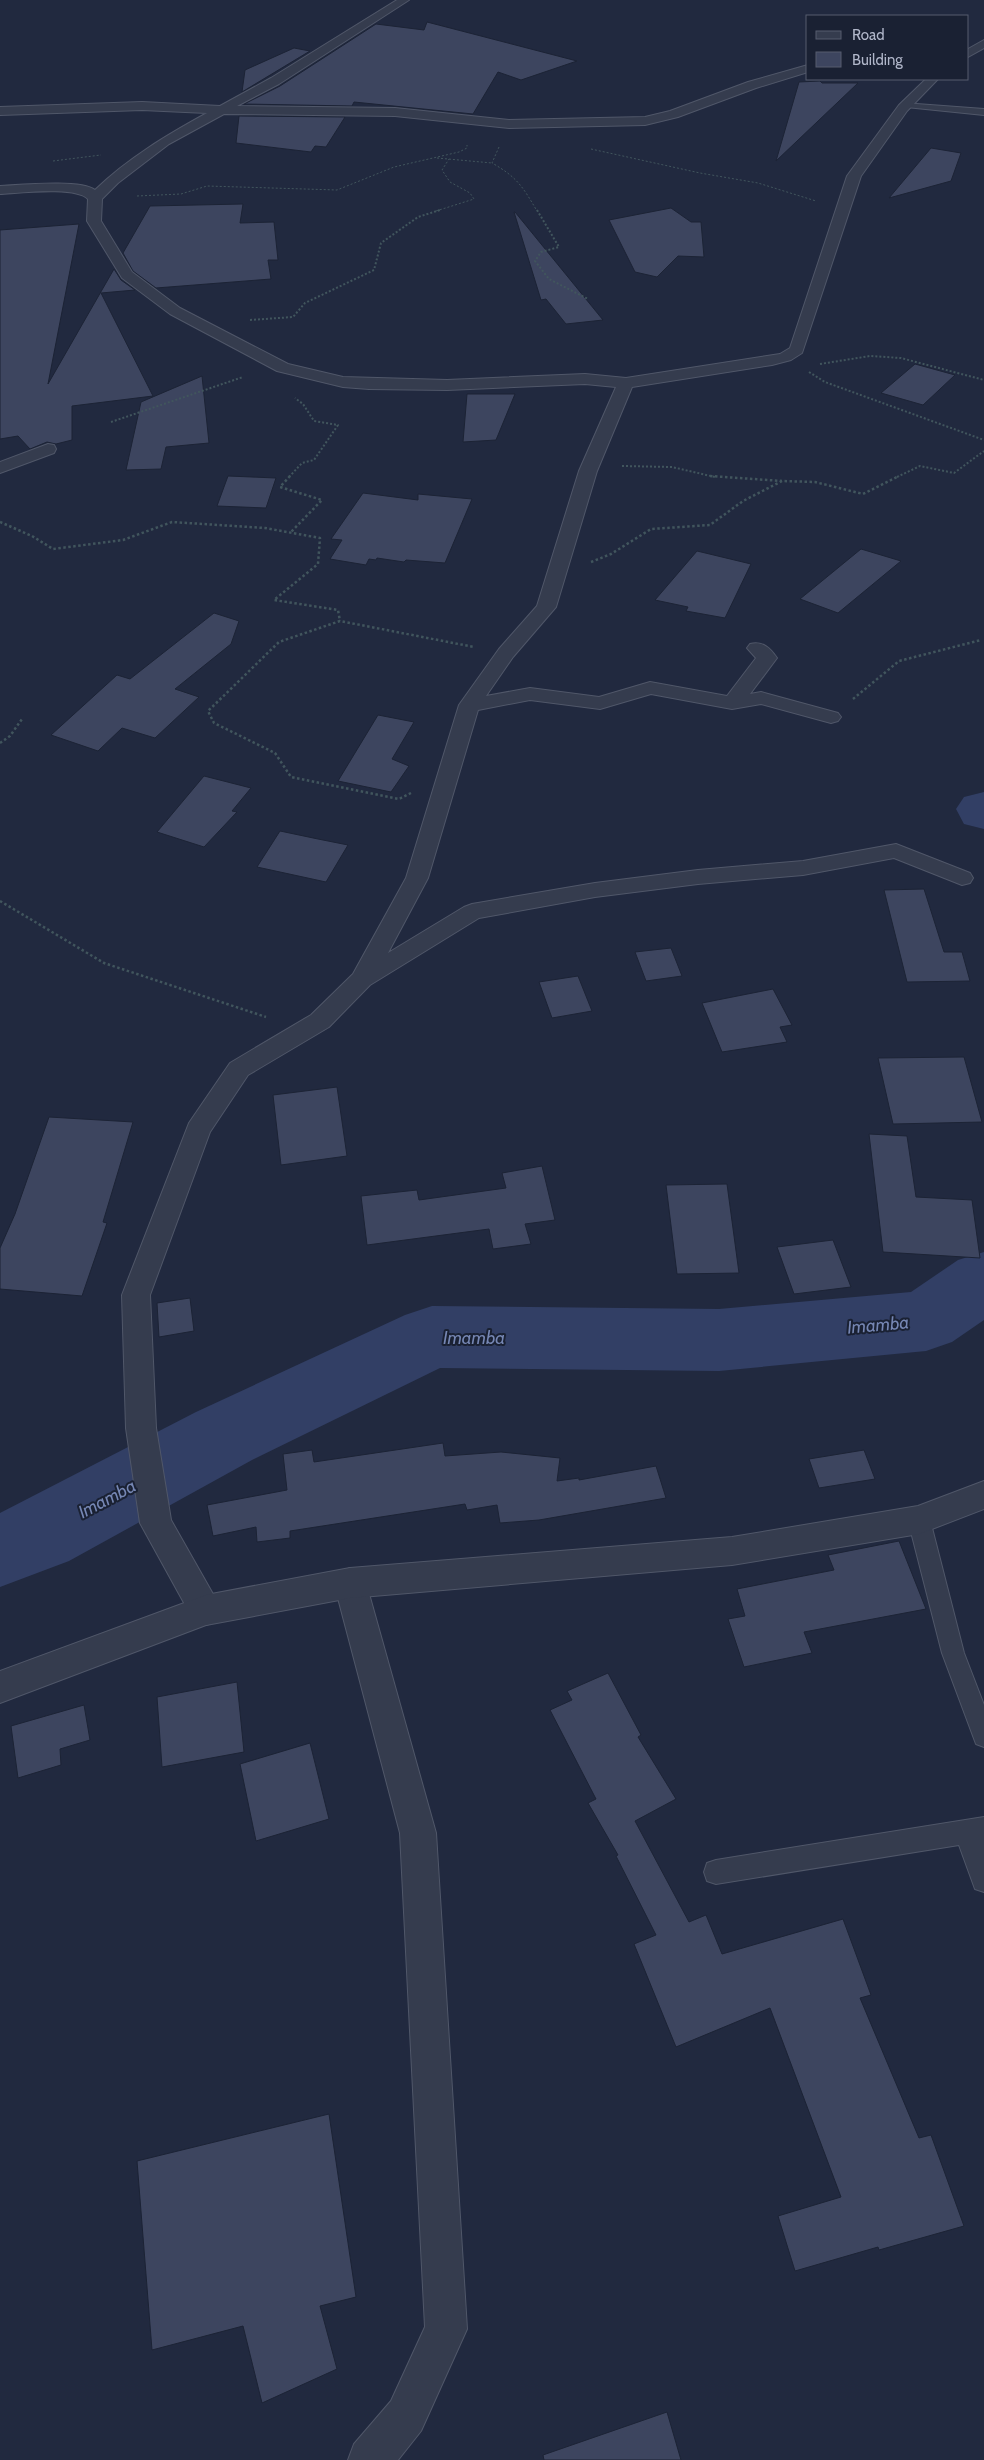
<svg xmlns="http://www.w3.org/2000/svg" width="984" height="2460" font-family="Cabin,sans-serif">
<rect width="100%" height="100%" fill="#21293f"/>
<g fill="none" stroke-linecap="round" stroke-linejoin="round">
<g fill="#323f65" fill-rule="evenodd">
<path d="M 984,792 L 984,829 L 964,824 L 956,809 L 964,797 Z"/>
<path d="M 984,1252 L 984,1320 L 952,1342 L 926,1351 L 719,1371 L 440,1368 L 252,1460 L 69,1561 L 0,1587 L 0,1513 L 196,1412 L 405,1315 L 432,1306 L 719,1309 L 911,1292 L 958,1260 Z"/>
</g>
</g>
<g fill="#3d455f" stroke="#1c2335">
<path d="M 427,22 L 577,61 L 521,80 L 498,72 L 473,114 L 354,102 L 352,106 L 244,104 L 280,86 L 376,24 L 424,30 Z"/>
<path d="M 294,48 L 310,51 L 242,92 L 245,70 Z"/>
<path d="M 820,81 L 822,83 L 858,83 L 776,161 L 799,82 Z"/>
<path d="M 239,116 L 345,117 L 326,147 L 315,146 L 311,152 L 236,143 Z"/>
<path d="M 931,148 L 961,153 L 951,181 L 889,198 Z"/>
<path d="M 243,204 L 240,223 L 274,222 L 278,260 L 268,260 L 271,279 L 156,288 L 133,271 L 123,253 L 150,206 Z"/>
<path d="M 671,208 L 691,222 L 701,222 L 704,257 L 678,256 L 657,277 L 635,272 L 609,220 Z"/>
<path d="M 514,212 L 515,212 L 603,320 L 566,324 L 546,299 L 541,300 Z"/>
<path d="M 79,224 L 48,384 L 114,269 L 121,280 L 135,290 L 101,293 L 153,396 L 72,406 L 72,440 L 56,444 L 47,442 L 30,449 L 18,436 L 0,439 L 0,230 Z"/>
<path d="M 915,364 L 955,375 L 923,405 L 881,393 Z"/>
<path d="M 202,376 L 209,443 L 166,447 L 161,469 L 126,470 L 141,402 Z"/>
<path d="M 467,394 L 515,394 L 496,440 L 463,442 Z"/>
<path d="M 228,476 L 276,478 L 266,508 L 217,506 Z"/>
<path d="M 363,493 L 418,500 L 418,494 L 472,499 L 445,563 L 406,560 L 404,562 L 377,558 L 376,560 L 369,559 L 366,565 L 330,559 L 342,540 L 331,539 Z"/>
<path d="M 861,549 L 901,561 L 838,613 L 800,599 Z"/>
<path d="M 697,551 L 751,564 L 725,618 L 686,611 L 688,607 L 655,600 Z"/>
<path d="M 214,613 L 239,621 L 231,644 L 175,689 L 199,697 L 155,738 L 122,728 L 98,751 L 51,735 L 117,675 L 130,679 Z"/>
<path d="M 378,715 L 414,722 L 392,759 L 409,766 L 391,792 L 338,781 Z"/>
<path d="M 204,776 L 251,788 L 232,811 L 237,812 L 204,847 L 157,832 Z"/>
<path d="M 280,831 L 318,839 L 348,845 L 326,882 L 257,867 Z"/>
<path d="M 924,889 L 944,952 L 962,952 L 970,981 L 907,982 L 884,890 Z"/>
<path d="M 671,948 L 682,976 L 646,981 L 635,952 Z"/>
<path d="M 578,976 L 592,1011 L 552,1018 L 539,982 Z"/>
<path d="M 773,989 L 792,1025 L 780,1027 L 787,1042 L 722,1052 L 702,1003 Z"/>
<path d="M 964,1057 L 982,1122 L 893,1124 L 878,1058 Z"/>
<path d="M 337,1087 L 347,1156 L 281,1165 L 273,1095 Z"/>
<path d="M 49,1117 L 133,1122 L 103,1222 L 107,1223 L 82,1296 L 0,1289 L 0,1248 L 15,1214 Z"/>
<path d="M 869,1134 L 907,1136 L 916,1197 L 972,1200 L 980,1258 L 883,1252 Z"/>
<path d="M 542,1166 L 555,1220 L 525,1224 L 531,1244 L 493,1249 L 489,1229 L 367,1245 L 361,1196 L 417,1190 L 419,1200 L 506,1188 L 502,1173 Z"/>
<path d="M 727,1184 L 739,1273 L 677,1274 L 666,1185 Z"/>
<path d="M 833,1240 L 851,1287 L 794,1294 L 777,1247 Z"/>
<path d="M 190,1298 L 194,1331 L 159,1337 L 157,1303 Z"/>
<path d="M 443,1443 L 445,1456 L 501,1452 L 560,1458 L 557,1481 L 579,1478 L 579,1480 L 656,1466 L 666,1498 L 539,1520 L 500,1523 L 497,1505 L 467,1510 L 465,1504 L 290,1531 L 290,1538 L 257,1542 L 256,1527 L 213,1536 L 207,1505 L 287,1490 L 283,1454 L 312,1450 L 314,1462 Z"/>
<path d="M 864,1450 L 875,1479 L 819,1488 L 809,1459 Z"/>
<path d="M 899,1541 L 926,1609 L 804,1632 L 812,1653 L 744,1667 L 728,1619 L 745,1616 L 737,1589 L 834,1570 L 828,1555 Z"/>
<path d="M 608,1673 L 641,1735 L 638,1737 L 676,1799 L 635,1821 L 689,1922 L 706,1915 L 722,1954 L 843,1919 L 871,1995 L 860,1998 L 919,2138 L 931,2135 L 964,2226 L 879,2250 L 878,2247 L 795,2271 L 778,2216 L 841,2197 L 770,2008 L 676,2047 L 634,1944 L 656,1935 L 616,1856 L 618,1855 L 588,1803 L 596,1799 L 550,1710 L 572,1700 L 567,1691 Z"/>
<path d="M 237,1682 L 244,1752 L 162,1767 L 157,1697 Z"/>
<path d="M 84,1705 L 90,1740 L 60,1749 L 61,1765 L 18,1778 L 11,1726 Z"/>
<path d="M 310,1743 L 329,1819 L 256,1841 L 240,1764 Z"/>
<path d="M 329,2114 L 356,2297 L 320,2306 L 337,2369 L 262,2403 L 243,2326 L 152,2350 L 137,2161 Z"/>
<path d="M 667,2412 L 681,2460 L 544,2460 L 543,2455 Z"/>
</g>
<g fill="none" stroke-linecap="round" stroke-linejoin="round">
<g stroke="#505769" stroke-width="2">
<g id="service">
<path d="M 903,103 L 984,109 L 984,115 L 906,107 L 903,107 Z"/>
<path d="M 919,1510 L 927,1513 L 930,1520 L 964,1653 L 984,1705 L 984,1747 L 976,1744 L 942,1653 L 908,1520 L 911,1513 Z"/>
<path d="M 984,1817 L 984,1892 L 975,1889 L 959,1845 L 716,1884 L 707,1881 L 704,1872 L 707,1863 L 716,1860 Z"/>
</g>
</g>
<g stroke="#505769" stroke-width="2">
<g id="minor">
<path d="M 397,0 L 409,0 L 279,84 L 237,106 L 395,108 L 509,120 L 645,117 L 670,111 L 748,82 L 808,65 L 808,72 L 756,88 L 678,117 L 645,125 L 509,128 L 395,116 L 224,114 L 169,144 L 118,183 L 102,199 L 101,221 L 132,272 L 180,308 L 288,364 L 343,377 L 447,380 L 585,374 L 626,378 L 780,354 L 790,348 L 847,176 L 899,105 L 926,79 L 938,79 L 907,111 L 861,176 L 802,353 L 791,360 L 772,365 L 632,387 L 597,471 L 556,607 L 513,657 L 486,696 L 530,688 L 599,697 L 650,682 L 727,696 L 756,658 L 747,648 L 750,644 C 763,641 770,648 777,658 L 750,694 L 761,692 L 768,694 L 838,713 L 841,717 L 838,721 L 831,723 L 761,704 L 732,709 L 651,694 L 600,709 L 530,700 L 478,710 L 428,878 L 388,953 L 464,907 L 472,904 L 595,883 L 698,870 L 803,861 L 896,844 L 970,873 L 973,878 L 970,883 L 962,885 L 894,858 L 803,875 L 698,884 L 595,897 L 479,918 L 370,985 L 329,1027 L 248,1075 L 210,1132 L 150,1295 L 156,1428 L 171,1520 L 222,1610 L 218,1621 L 206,1625 L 194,1621 L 140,1523 L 126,1428 L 122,1295 L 189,1123 L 230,1063 L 311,1015 L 353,974 L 406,878 L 459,705 L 499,649 L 537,606 L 579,471 L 616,387 L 585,384 L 447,390 L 369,389 L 343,387 L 277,371 L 170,314 L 122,278 L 87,221 L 88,199 C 76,186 19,193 0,194 L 0,186 C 20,185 81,179 95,190 C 128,158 167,135 207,113 L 142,110 L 0,115 L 0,107 L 142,102 L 220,106 L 271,78 Z"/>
<path d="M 984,40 L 984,48 L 968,57 L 968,49 Z"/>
<path d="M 48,444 L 54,445 L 56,449 L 54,453 L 0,473 L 0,462 Z"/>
<path d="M 350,1568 L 361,1573 L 366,1583 L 436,1833 L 467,2329 L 421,2431 L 398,2460 L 348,2460 L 354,2444 L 391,2401 L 425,2327 L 400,1833 L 334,1583 L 339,1573 Z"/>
</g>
</g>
<g stroke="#505769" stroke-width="2">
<path id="tertiary" d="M 984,1481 L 984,1509 L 919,1534 L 732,1565 L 350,1598 L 206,1625 L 0,1703 L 0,1671 L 206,1595 L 350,1568 L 732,1537 L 918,1506 Z"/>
</g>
<g stroke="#41555d" stroke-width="1" stroke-dasharray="2 2" stroke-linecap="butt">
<path d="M 499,147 L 492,163 C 517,177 523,187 537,211"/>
<path d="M 591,149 L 700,173 L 758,183 L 816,201"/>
<path d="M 437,158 L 492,163"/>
<path d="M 53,161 L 101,155"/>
<path d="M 137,196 L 181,194 L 207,186 L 337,190 L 394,167 L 459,152 L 467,148 L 467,145"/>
<path d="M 436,211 L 474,199 L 470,193 L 450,182 L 442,170 L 449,159"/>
</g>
<g stroke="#41555d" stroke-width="2" stroke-dasharray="2 2" stroke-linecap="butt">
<path d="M 537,210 L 559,247 L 541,252 L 535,261 L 549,279 L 588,299"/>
<path d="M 250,320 L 293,317 L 305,303 L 374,270 L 381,243 L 418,217 L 440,210"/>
<path d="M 820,364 L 870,356 L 901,358 L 984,380"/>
<path d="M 809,372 L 825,382 L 984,440"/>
<path d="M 111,422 L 243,377"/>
<path d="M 622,466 L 672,467 L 715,477"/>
<path d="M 289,477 L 302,463 L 314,460 L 338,425 L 314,421 L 303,404 L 295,398"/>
<path d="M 897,477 L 920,466 L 954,473 L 984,451"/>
</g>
<g stroke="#41555d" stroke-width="2.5" stroke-dasharray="2.5 2.5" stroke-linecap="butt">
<path d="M 290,476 L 280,487 L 322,500 L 291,532"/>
<path d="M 710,476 L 782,481"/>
<path d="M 0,522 L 32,536 L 53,549 L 123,540 L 172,522 L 265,528 L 320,538 L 318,564 L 274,600 L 338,610 L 340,621"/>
<path d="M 591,562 L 611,554 L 651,529 L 710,525 L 743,501 L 782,481 L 815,482 L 863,494 L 899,476"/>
<path d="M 853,699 L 899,661 L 981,640"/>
<path d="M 0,743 L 10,736 L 22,719"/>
<path d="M 411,793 L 399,799 L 291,777 L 275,753 L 214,723 L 208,711 L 279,642 L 340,621 L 474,647"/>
<path d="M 0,901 L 104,963 L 266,1017"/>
</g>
<use href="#service" fill="#353c4e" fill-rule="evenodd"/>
<use href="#minor" fill="#353c4e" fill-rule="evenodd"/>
<use href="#tertiary" fill="#353c4e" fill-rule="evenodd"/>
</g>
<g text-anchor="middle" stroke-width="4" stroke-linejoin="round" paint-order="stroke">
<g font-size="18" font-style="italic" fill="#7687b4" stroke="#1a2133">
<text transform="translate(878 1325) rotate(-5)" y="6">Imamba</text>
<text x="474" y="1344">Imamba</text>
<text transform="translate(107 1499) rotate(-28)" y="6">Imamba</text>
</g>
</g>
<rect x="806" y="15" width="162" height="65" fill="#1a2133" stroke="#565d6f"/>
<rect x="816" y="31" width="25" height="8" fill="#353c4e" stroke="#565d6f"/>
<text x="852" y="40" font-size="15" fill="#b1b7ca">Road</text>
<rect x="816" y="52" width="25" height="15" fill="#3d455f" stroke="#565d6f"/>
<text x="852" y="65" font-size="15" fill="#b1b7ca">Building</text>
</svg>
